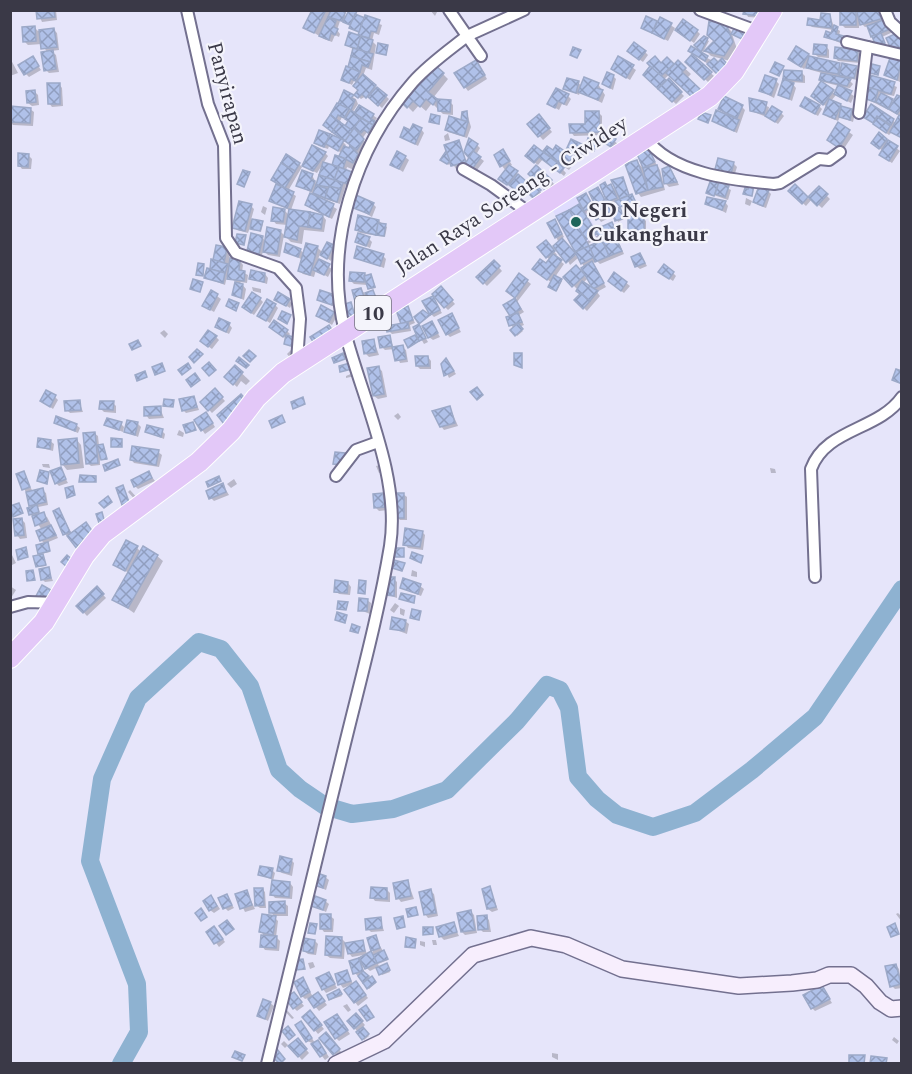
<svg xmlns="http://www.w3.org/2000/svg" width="912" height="1074" font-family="Spectral,serif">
<defs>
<pattern id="building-cross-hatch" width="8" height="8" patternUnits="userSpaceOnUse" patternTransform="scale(1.5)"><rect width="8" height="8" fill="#b0c1e9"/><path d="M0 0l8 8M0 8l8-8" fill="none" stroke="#909ebf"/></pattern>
</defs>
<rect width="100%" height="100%" fill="#e6e5fa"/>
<path fill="#dfdcfe" d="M 577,195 L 600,236 L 573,249 L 552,209 Z"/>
<g fill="#0003" fill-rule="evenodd">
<path d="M 37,10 L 56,10 L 57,20 L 42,22 Z"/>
<path d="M 313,10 L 347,10 L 345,15 L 347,17 L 356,12 L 356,16 L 382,25 L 379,35 L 374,33 L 372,41 L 376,45 L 372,70 L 366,68 L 363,76 L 389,99 L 382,108 L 371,98 L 366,96 L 361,99 L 356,94 L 359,90 L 358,83 L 354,81 L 352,85 L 343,80 L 354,50 L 347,45 L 360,37 L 361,33 L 354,30 L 352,25 L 340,21 L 337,30 L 340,34 L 339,37 L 335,35 L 332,42 L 324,39 L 305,27 Z"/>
<path d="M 430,10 L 438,10 L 435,16 Z"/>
<path d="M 745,10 L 763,10 L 763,18 L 748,17 Z"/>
<path d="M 866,10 L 884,10 L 893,32 L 882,37 L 885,44 L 878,47 L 869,26 L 865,27 L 862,24 L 858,13 Z"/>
<path d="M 856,13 L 859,17 L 859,28 L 845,28 L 841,24 Z"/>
<path d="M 830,15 L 834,27 L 840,31 L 839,36 L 846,41 L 845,45 L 826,37 L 832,35 L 834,30 L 812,27 L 809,24 L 821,22 Z"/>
<path d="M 647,18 L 659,24 L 661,19 L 675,28 L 668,41 L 643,28 Z"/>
<path d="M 725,25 L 731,31 L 737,49 L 730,61 L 711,56 L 706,51 Z"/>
<path d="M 35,28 L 38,31 L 54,30 L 57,33 L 59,50 L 51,51 L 56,55 L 59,72 L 49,73 L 46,70 L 47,52 L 42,44 L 28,45 L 25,42 Z"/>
<path d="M 697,31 L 700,34 L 694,43 L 680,33 Z"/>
<path d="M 704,38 L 709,41 L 703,52 L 697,45 Z"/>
<path d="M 826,46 L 829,50 L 829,58 L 818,57 L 815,54 Z"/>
<path d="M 858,51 L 861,55 L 860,63 L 838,61 L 835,57 Z"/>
<path d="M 645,52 L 648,55 L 643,62 L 632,54 Z"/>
<path d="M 693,54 L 707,58 L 730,69 L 708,64 Z"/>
<path d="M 808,55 L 842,67 L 856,67 L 859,71 L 857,80 L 847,78 L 853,84 L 850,88 L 840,87 L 854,96 L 851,103 L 836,95 L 831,101 L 851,110 L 855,113 L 853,122 L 840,117 L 838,121 L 828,117 L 825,113 L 827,107 L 816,99 L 822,83 L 835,94 L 839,86 L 823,82 L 822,73 L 811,70 L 807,66 L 804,69 L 790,59 Z"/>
<path d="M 692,56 L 714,76 L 708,82 L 687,62 Z"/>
<path d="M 10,58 L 18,73 L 10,76 Z"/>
<path d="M 33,58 L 41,70 L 29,77 L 26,74 Z"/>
<path d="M 619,58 L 636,70 L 630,80 L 612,69 Z"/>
<path d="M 667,59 L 674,67 L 678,62 L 691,74 L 686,79 L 704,96 L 699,101 L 669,75 L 663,80 L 668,80 L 684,96 L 676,104 L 645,75 Z"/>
<path d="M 902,60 L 902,79 L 900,82 L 886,75 Z"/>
<path d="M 479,65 L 487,79 L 468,91 L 465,87 Z"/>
<path d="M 785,72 L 802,73 L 805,76 L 805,83 L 791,82 L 796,88 L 792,101 L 779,94 Z"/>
<path d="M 443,74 L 448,79 L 433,98 L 437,101 L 450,102 L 453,105 L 453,115 L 443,114 L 432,103 L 426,111 L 419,105 L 413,112 L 405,104 Z"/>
<path d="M 613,76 L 616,79 L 613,90 L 603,84 Z"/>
<path d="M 871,77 L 897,87 L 894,96 L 879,93 L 894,103 L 902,99 L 902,138 L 892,132 L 889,135 L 868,120 L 872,106 L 896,123 L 900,116 L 865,98 Z"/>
<path d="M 776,81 L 779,84 L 774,98 L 761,91 Z"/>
<path d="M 578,83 L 582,86 L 598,84 L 605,95 L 602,103 L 580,92 L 579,95 L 565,89 Z"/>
<path d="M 59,84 L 62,88 L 63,106 L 52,107 L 49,103 Z"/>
<path d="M 35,92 L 38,95 L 39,105 L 32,106 L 28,103 Z"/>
<path d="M 344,92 L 356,99 L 358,104 L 352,113 L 354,116 L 360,107 L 377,118 L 374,122 L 377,125 L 371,135 L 367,132 L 362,139 L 367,144 L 357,155 L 360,158 L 354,170 L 347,167 L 346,171 L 354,176 L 351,187 L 346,185 L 340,204 L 320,197 L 319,199 L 337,209 L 332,219 L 310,208 L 306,205 L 312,193 L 298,185 L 312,175 L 317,185 L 324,163 L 333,166 L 342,153 L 329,146 L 328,149 L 319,146 L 316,143 L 320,132 L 343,142 L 346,145 L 344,148 L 350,150 L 352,145 L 325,125 ZM 342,117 L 350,121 L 346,128 L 339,123 Z"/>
<path d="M 568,96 L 571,99 L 567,106 L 562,104 L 559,110 L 549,104 Z"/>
<path d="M 750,100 L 769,107 L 767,117 L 751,111 Z"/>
<path d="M 802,106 L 819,106 L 822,109 L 818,116 Z"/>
<path d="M 742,107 L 745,110 L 737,133 L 713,121 L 727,116 L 720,109 Z"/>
<path d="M 30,109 L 34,112 L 33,126 L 13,125 L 10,122 Z"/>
<path d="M 598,112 L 602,116 L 602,132 L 618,144 L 615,149 L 603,142 L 602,135 L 574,136 L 571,132 L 587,125 Z"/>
<path d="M 467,113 L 471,127 L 467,138 L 448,132 L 447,130 L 463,122 Z"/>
<path d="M 781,113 L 784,116 L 778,124 L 771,119 Z"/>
<path d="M 542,119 L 552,132 L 543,140 L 529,124 Z"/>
<path d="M 839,125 L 853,135 L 843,150 L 832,143 Z"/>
<path d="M 421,129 L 424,133 L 418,146 L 402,137 Z"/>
<path d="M 448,133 L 450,140 L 445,141 L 444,136 Z"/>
<path d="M 879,134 L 900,151 L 892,163 L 884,158 L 883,151 L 876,146 Z"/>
<path d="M 458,142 L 467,163 L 470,159 L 466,155 L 469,147 L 477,145 L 480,148 L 476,155 L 484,161 L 474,174 L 464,166 L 456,169 L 451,161 L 449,165 L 442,160 Z"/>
<path d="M 583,146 L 586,150 L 582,159 L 567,150 Z"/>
<path d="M 556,147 L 576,161 L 569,170 L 556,162 L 566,173 L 564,176 L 543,159 L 538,165 L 530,159 L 543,154 L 547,148 L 553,152 Z"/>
<path d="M 503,151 L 512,165 L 509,167 L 543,194 L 537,200 L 526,189 L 521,194 L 504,182 L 506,171 L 502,166 Z"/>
<path d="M 648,151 L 660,170 L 665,190 L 641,197 L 638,193 L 637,162 L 643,168 L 639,155 Z"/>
<path d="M 325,153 L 328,156 L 317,173 L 305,167 Z"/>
<path d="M 28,155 L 32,159 L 31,169 L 22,169 L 19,165 Z"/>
<path d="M 405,157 L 409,160 L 403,172 L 391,164 Z"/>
<path d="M 733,163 L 737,167 L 733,180 L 719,176 Z"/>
<path d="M 299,164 L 302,167 L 288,191 L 296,196 L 291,210 L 323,216 L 326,220 L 324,232 L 304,230 L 302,244 L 291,242 L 284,235 L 280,257 L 268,255 L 263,250 L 262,256 L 252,254 L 249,251 L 262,237 L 266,242 L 280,231 L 286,237 L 288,225 L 276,224 L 273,220 L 284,210 L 290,216 L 291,211 L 271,201 L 278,184 L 273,179 Z"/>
<path d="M 538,166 L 554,184 L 548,191 L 530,174 Z"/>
<path d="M 669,168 L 672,171 L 679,185 L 669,187 L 664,182 Z"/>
<path d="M 622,179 L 630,196 L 635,199 L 638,206 L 625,210 L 617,202 L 611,204 L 608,201 L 602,186 L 611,185 L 618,193 Z"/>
<path d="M 712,181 L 731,190 L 728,200 L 708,193 Z"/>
<path d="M 795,186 L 808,199 L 819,188 L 830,199 L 822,208 L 812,199 L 806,206 L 790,191 Z"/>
<path d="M 598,189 L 612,213 L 620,209 L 624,219 L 618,222 L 615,215 L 601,222 L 593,210 L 586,214 L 595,231 L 611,224 L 615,227 L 619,237 L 613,239 L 620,245 L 624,254 L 600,264 L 597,261 L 592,263 L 606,287 L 597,292 L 600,296 L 587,311 L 576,300 L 582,294 L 565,277 L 576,267 L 587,279 L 583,283 L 597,292 L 558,217 L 582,204 L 586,195 L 596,211 L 599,209 ZM 603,229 L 605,231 L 586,242 L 586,238 ZM 601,236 L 605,240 L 590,247 L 588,244 Z"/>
<path d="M 768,191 L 771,194 L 766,208 L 758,205 L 754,202 Z"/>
<path d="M 746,198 L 752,201 L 750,206 L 745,204 Z"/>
<path d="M 725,202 L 728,206 L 726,213 L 707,203 Z"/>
<path d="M 373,204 L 376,207 L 372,217 L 353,206 Z"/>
<path d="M 251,206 L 254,209 L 251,220 L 263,224 L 261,232 L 250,227 L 248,233 L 237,230 L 234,227 Z"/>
<path d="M 263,206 L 267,208 L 265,215 L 261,212 Z"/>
<path d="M 643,218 L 646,221 L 646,236 L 633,236 L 630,232 Z"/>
<path d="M 379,221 L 387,227 L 385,237 L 360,233 L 357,230 Z"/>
<path d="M 555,221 L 564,237 L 561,239 L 578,258 L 570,265 L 556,237 Z"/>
<path d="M 369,239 L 372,242 L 370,248 L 356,241 Z"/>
<path d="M 307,245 L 318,248 L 323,253 L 333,247 L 336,250 L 331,261 L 320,253 L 318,260 L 332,269 L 328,277 L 316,270 L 314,277 L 303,274 L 300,271 L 303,260 L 285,251 L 300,250 L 305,254 Z"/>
<path d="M 549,245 L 557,255 L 555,257 L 564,264 L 555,277 L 562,281 L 557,291 L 551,288 L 552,283 L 538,272 L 550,260 L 547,257 Z"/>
<path d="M 226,249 L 230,252 L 229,260 L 240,261 L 243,265 L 242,272 L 248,275 L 247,283 L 240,282 L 246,289 L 244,300 L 233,295 L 236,282 L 227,276 L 225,285 L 206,278 Z"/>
<path d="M 640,254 L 647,266 L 640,269 L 636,266 Z"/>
<path d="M 383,256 L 386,259 L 384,268 L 355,257 Z"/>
<path d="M 494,262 L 502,271 L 487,286 L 478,277 Z"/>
<path d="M 673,273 L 676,276 L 673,281 L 664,275 Z"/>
<path d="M 265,274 L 268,278 L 267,284 L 250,278 Z"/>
<path d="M 364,274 L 372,277 L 376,288 L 371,289 L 368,285 L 354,284 L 351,281 Z"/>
<path d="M 615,274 L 630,286 L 624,293 L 613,284 Z"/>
<path d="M 520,275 L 531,284 L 517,302 L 524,312 L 519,315 L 524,325 L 519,327 L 523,331 L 517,336 L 508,318 L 513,316 L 505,306 L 517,298 L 511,294 Z"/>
<path d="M 252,287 L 261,289 L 261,293 L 253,291 Z"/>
<path d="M 441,288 L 455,304 L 448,310 L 445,307 Z"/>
<path d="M 361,289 L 365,294 L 372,291 L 380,306 L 367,295 L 369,309 L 361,311 L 358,308 Z"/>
<path d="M 211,292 L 221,299 L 214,312 L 204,306 Z"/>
<path d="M 321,292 L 337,299 L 335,307 L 318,299 Z"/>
<path d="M 432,298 L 442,313 L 434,317 L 431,314 Z"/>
<path d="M 260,299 L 263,302 L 254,315 L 247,310 Z"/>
<path d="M 276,299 L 289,300 L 292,304 L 290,308 Z"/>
<path d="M 275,305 L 278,308 L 270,323 L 259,316 Z"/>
<path d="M 408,308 L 415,323 L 410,325 L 411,331 L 392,334 L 389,331 L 403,325 Z"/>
<path d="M 333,313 L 337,316 L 332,325 L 318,316 Z"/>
<path d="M 451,315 L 461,332 L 450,337 L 447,334 Z"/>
<path d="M 432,323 L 440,337 L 433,340 L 429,337 Z"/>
<path d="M 229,324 L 232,328 L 229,334 L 216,327 Z"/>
<path d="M 419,326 L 428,342 L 424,344 L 415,328 Z"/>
<path d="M 164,330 L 168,334 L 165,338 L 160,333 Z"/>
<path d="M 274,330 L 287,331 L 290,334 L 288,337 L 294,340 L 292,346 L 287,345 L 287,339 Z"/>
<path d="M 389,336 L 394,348 L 402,347 L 406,350 L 408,362 L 400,363 L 394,349 L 385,350 L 382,347 Z"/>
<path d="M 216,337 L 219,340 L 212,349 L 205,344 Z"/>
<path d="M 374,341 L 379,355 L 369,357 L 366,354 Z"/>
<path d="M 292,349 L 298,355 L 292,360 L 287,354 Z"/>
<path d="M 428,357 L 431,361 L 431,369 L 420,369 L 417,366 Z"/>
<path d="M 446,360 L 456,374 L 449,378 L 443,365 Z"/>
<path d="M 235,367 L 250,381 L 246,385 L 241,381 L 237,387 L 226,377 Z"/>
<path d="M 378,368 L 382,371 L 387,397 L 378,399 L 374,396 Z"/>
<path d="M 353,373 L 355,376 L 346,378 L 346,376 Z"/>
<path d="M 215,390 L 225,401 L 212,413 L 202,402 Z"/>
<path d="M 55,397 L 58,400 L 53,409 L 42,401 Z"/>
<path d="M 194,397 L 199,410 L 186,413 L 183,410 Z"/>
<path d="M 79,401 L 83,412 L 70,413 L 67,410 Z"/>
<path d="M 113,403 L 116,406 L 116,413 L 104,412 L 101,409 Z"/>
<path d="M 160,408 L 164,418 L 149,419 L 146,415 Z"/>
<path d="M 450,408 L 458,426 L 444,430 L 441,426 Z"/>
<path d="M 398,413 L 401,417 L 398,420 L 394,416 Z"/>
<path d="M 209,417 L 215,427 L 205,434 L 196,421 Z"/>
<path d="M 55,423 L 76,425 L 80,428 L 78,433 Z"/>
<path d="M 137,423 L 141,427 L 138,437 L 126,431 Z"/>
<path d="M 121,424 L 124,427 L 123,432 L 106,425 Z"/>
<path d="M 179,430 L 184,433 L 183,437 L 177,435 Z"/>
<path d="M 162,431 L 165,434 L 164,439 L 147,432 Z"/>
<path d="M 94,433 L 98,436 L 99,446 L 104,446 L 107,460 L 103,460 L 100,457 L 100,465 L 91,466 L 88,463 Z"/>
<path d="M 76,439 L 81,445 L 84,468 L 67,470 L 62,464 Z"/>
<path d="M 50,441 L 54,444 L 53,451 L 38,447 Z"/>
<path d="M 158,452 L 162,455 L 159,467 L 134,463 L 131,459 Z"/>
<path d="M 42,464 L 49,464 L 50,468 L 43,467 Z"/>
<path d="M 380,465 L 383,472 L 379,473 L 376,466 Z"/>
<path d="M 770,468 L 775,469 L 776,473 L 771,473 Z"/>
<path d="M 60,469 L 68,483 L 59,486 L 56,483 Z"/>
<path d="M 23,473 L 33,492 L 42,490 L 46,493 L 48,505 L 38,507 L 40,515 L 47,517 L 58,538 L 46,543 L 50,552 L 41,554 L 44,557 L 46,566 L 38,567 L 42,555 L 39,553 L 45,544 L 41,540 L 42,530 L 31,514 L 33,508 L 18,475 Z"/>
<path d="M 149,473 L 155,481 L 138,489 L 135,486 Z"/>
<path d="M 234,479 L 237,484 L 231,488 L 227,484 Z"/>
<path d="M 223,485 L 229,495 L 214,501 L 211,498 Z"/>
<path d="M 130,490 L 140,501 L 138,503 L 128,492 Z"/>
<path d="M 383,494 L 386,498 L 388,510 L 379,511 L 376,508 Z"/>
<path d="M 403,494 L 407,497 L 407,520 L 400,520 L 397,517 Z"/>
<path d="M 59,510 L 72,534 L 68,537 L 65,534 Z"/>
<path d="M 22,520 L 25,523 L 27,538 L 20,539 L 17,535 Z"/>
<path d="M 422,532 L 425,535 L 423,550 L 408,548 L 405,544 Z"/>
<path d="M 137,548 L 141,552 L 157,556 L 163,561 L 134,613 L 114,599 L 129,573 L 115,565 Z"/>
<path d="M 10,551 L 16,563 L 10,566 Z"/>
<path d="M 48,569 L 53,581 L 45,582 L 42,579 Z"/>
<path d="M 412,570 L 417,572 L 417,577 L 411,576 Z"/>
<path d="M 394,579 L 397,582 L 397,598 L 388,595 Z"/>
<path d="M 348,583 L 351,587 L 350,595 L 339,594 L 336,591 Z"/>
<path d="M 10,586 L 16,590 L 11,598 L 10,598 Z"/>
<path d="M 420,586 L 424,589 L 421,596 L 402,588 Z"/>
<path d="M 97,588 L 106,598 L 87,616 L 78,606 Z"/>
<path d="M 367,600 L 371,603 L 370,614 L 360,610 Z"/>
<path d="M 395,603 L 399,606 L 394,613 L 390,610 Z"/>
<path d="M 400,608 L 405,610 L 404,616 L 400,614 Z"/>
<path d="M 405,621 L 409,624 L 407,634 L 391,628 Z"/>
<path d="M 291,860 L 294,863 L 292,876 L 282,873 L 278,870 Z"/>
<path d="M 272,870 L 275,873 L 273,881 L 290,883 L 293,887 L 292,899 L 275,898 L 272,894 L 273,880 L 260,875 Z"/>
<path d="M 325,877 L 329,880 L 326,890 L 315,885 Z"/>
<path d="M 408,882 L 414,899 L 401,902 L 398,898 Z"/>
<path d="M 490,888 L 498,910 L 492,912 L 488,909 Z"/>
<path d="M 262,889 L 265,892 L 266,908 L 260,908 L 256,905 Z"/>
<path d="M 387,890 L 390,893 L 390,902 L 375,901 L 372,897 Z"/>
<path d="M 430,891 L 434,894 L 438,916 L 428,918 L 425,914 Z"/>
<path d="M 247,892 L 255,909 L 245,912 L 237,895 Z"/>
<path d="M 226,895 L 234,908 L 228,911 L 225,908 Z"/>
<path d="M 214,900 L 220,909 L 214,913 L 210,910 Z"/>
<path d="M 325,901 L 329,904 L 326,912 L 313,905 Z"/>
<path d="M 284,903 L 288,906 L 288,916 L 274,916 L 271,912 Z"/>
<path d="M 471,912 L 474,915 L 477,933 L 465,935 L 462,932 Z"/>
<path d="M 898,913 L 902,917 L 902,922 L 896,914 Z"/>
<path d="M 330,916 L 334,919 L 333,932 L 324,932 L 321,928 Z"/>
<path d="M 486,917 L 489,920 L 491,932 L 483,932 L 480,929 Z"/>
<path d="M 275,918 L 278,921 L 276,937 L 280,941 L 279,951 L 265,950 L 262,946 L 263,934 L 261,932 Z"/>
<path d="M 380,919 L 384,931 L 371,932 L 368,929 Z"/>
<path d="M 453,924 L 459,936 L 444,940 L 440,936 Z"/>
<path d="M 217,931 L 225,942 L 219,947 L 208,932 Z"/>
<path d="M 375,937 L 388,960 L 378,964 L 380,968 L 388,966 L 390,972 L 382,975 L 378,967 L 370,971 L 362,964 L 365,975 L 376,983 L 369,989 L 355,973 L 351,962 L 363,955 L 352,957 L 349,953 L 362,941 L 367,954 L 373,952 L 369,939 Z"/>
<path d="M 342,939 L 345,942 L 344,959 L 330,958 L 326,955 Z"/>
<path d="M 432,940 L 436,940 L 437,945 L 433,945 Z"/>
<path d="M 315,941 L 318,944 L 316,955 L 308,954 L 304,951 Z"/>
<path d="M 420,941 L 425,942 L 425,947 L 420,945 Z"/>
<path d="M 313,962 L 315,967 L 310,969 L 308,963 Z"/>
<path d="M 896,965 L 899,969 L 902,988 L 895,989 L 892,986 Z"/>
<path d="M 347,972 L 353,984 L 343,988 L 340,984 Z"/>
<path d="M 329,974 L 337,988 L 326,993 L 323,989 Z"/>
<path d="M 303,979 L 313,997 L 321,997 L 327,1005 L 319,1011 L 308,998 L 305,999 L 302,996 Z"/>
<path d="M 359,987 L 368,998 L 358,1006 L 355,1002 Z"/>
<path d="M 822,987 L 832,1003 L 815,1011 L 812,1008 Z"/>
<path d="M 340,992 L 342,996 L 330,1000 L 329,996 Z"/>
<path d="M 297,997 L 304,1006 L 297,1011 L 294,1008 Z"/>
<path d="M 270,1003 L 274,1006 L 268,1021 L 259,1016 Z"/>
<path d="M 347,1004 L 351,1010 L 348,1012 L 343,1006 Z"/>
<path d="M 286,1009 L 294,1018 L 292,1019 L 284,1010 Z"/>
<path d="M 356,1015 L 365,1025 L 362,1028 L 369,1036 L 364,1040 L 349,1021 Z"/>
<path d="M 313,1016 L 324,1029 L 318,1034 L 304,1017 Z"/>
<path d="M 340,1019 L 350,1034 L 339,1041 L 336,1038 Z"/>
<path d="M 304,1026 L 315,1043 L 321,1045 L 329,1057 L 325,1060 L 312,1043 L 307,1041 Z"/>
<path d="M 326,1034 L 342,1053 L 338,1057 L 321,1038 Z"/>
<path d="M 894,1037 L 899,1041 L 897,1044 L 892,1040 Z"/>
<path d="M 298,1040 L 309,1053 L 302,1060 L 290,1046 Z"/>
<path d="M 284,1041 L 288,1045 L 285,1048 L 281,1044 Z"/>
<path d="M 552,1053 L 558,1054 L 558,1060 L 552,1057 Z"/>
</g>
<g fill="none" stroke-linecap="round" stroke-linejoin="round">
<path stroke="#8eb2d1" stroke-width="18" d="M 121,1064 L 139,1032 L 137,984 L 90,861 L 102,779 L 138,698 L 199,642 L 221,649 L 250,686 L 279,770 L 300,789 L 325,806 L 352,814 L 393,809 L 447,790 L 517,721 L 547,685 L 560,690 L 569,708 L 578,777 L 597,799 L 617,815 L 653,827 L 695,813 L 752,770 L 815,717 L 902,589"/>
</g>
<g fill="url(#building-cross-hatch)" stroke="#9ca9c8" stroke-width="1.5">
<path d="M 36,10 L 54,10 L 55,17 L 37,19 Z"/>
<path d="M 312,10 L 326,10 L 314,33 L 303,28 Z"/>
<path d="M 331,10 L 342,10 L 345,13 L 342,21 L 328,17 Z"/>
<path d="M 349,10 L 357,11 L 350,25 L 343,22 Z"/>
<path d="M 744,10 L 760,10 L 760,16 L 743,14 Z"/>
<path d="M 882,10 L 884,18 L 860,25 L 857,12 Z"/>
<path d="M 840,11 L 856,12 L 856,25 L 840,25 Z"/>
<path d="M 821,13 L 830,14 L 832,28 L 807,25 L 808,18 L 820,20 Z"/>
<path d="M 355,14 L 365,18 L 359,32 L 349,28 Z"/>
<path d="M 365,15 L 380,20 L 376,32 L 371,31 L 369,38 L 358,35 Z"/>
<path d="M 646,16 L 657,21 L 652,33 L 641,28 Z"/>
<path d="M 328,17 L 336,21 L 334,27 L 338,29 L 335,35 L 331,33 L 329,40 L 319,36 Z"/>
<path d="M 660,17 L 672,23 L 664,39 L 652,33 Z"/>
<path d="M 683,19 L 698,30 L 690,41 L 675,30 Z"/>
<path d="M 886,19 L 890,29 L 871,37 L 867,26 Z"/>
<path d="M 709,21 L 726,24 L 733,42 L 724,56 L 704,51 L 714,41 L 707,35 Z"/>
<path d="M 736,25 L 751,32 L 746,41 L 731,34 Z"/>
<path d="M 834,25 L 838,27 L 836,34 L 844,36 L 842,42 L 824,37 L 826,31 L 831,33 Z"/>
<path d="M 35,26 L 36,41 L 23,42 L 22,27 Z"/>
<path d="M 54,28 L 57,47 L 41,49 L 39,30 Z"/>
<path d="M 349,32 L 361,36 L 357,49 L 345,45 Z"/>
<path d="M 899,32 L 902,47 L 892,51 L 886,38 Z"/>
<path d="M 881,33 L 885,43 L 876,47 L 872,36 Z"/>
<path d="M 361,36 L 373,40 L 369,53 L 357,49 Z"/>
<path d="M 704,36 L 708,38 L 701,52 L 694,45 Z"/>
<path d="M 634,42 L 646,51 L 639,60 L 627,51 Z"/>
<path d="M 378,43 L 388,45 L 386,55 L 376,53 Z"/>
<path d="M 814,44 L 827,45 L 826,55 L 813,54 Z"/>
<path d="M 691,46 L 708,56 L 705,61 L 688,51 Z"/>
<path d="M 796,46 L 809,54 L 801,67 L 788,59 Z"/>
<path d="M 573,47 L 581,50 L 577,58 L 570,55 Z"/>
<path d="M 835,47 L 858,50 L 857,61 L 834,58 Z"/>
<path d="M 353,48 L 373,54 L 370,62 L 351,56 Z"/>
<path d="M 53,50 L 56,69 L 44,71 L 41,52 Z"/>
<path d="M 692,54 L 712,72 L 704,80 L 685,62 Z"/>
<path d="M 891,55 L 902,59 L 897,80 L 884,75 Z"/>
<path d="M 33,56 L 39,66 L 24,75 L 18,65 Z"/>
<path d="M 351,56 L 370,62 L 368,67 L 362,65 L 360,72 L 348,67 Z"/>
<path d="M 618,56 L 634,65 L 626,78 L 611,69 Z"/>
<path d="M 655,56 L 661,63 L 667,57 L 674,64 L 660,77 L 647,63 Z"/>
<path d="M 809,56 L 840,63 L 838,74 L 806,68 Z"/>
<path d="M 714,58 L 718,62 L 722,58 L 728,65 L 718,75 L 707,64 Z"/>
<path d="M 476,60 L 485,75 L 464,88 L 454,73 Z"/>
<path d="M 678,60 L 686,68 L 682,72 L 700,89 L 693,98 L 666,73 Z"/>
<path d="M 775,62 L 784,66 L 779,76 L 770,72 Z"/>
<path d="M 842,63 L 857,66 L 854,78 L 839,75 Z"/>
<path d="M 872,64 L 880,66 L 878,75 L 870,73 Z"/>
<path d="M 435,65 L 444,73 L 428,92 L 437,99 L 433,105 L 426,99 L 420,107 L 413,101 L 407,108 L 403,104 Z"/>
<path d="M 346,66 L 360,72 L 356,81 L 351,79 L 349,83 L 341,80 Z"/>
<path d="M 650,66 L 666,80 L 658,89 L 643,75 Z"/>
<path d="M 784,70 L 802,71 L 802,81 L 783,79 Z"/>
<path d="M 607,72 L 614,75 L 610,88 L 602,84 Z"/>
<path d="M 821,73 L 851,79 L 847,86 L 819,80 Z"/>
<path d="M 363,74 L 376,85 L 366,98 L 362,94 L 358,98 L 354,95 L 358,90 L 353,86 Z"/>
<path d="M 765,75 L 777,79 L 771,95 L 759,91 Z"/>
<path d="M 870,75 L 895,82 L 891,94 L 867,87 Z"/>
<path d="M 584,77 L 599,83 L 597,88 L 603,90 L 598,100 L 578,92 Z"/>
<path d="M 567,78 L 579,81 L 576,93 L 563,89 Z"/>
<path d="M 669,78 L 682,92 L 672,102 L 658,89 Z"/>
<path d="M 783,79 L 794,83 L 789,99 L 778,95 Z"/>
<path d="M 821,81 L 834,90 L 823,105 L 811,96 Z"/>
<path d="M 47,83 L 60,83 L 60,104 L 48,104 Z"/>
<path d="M 838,85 L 852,91 L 847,101 L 834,94 Z"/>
<path d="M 377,87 L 387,95 L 378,106 L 368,97 Z"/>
<path d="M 867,87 L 878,90 L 875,102 L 863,98 Z"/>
<path d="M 556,88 L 569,94 L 564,104 L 558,101 L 555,108 L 547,104 Z"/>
<path d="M 35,90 L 36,102 L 27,103 L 26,91 Z"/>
<path d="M 344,90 L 354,95 L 351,98 L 355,100 L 351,110 L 338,104 Z"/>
<path d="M 881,93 L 893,99 L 888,109 L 876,102 Z"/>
<path d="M 897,95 L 902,97 L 902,107 L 897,114 L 889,109 Z"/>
<path d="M 724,96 L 743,105 L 737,118 L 718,109 Z"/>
<path d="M 805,97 L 820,105 L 815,114 L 800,106 Z"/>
<path d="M 749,98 L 767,102 L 764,114 L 750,111 Z"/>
<path d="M 437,99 L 451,100 L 450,112 L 438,111 Z"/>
<path d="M 829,99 L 841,104 L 835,119 L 823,114 Z"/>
<path d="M 337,103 L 349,109 L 344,118 L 338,115 L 336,119 L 330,115 Z"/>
<path d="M 871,104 L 894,119 L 891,125 L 877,116 L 873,123 L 863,117 Z"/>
<path d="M 359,105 L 374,114 L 371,119 L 375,121 L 373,125 L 354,113 Z"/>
<path d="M 10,106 L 31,108 L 30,123 L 10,122 Z"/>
<path d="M 772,106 L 782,112 L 775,122 L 765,116 Z"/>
<path d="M 841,106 L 852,109 L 850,120 L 839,117 Z"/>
<path d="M 351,110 L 361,118 L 353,131 L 345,126 L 348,121 L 345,119 Z"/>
<path d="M 716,110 L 739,120 L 734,131 L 712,121 Z"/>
<path d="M 467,111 L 468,122 L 461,120 L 462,112 Z"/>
<path d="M 585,111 L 599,111 L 600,132 L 570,133 L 569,124 L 585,124 Z"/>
<path d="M 701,112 L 711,115 L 708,123 L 698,119 Z"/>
<path d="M 431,114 L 440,116 L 439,124 L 429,122 Z"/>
<path d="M 539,114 L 550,128 L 538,137 L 527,124 Z"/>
<path d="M 330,115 L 340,122 L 332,132 L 323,125 Z"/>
<path d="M 899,115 L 902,117 L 902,138 L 890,132 Z"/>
<path d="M 449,116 L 468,122 L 464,136 L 445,130 Z"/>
<path d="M 877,117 L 890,126 L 886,133 L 873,124 Z"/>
<path d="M 361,118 L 373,125 L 368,133 L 364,130 L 361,133 L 354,128 Z"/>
<path d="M 340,122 L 353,131 L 345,141 L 332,132 Z"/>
<path d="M 838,122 L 850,130 L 839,148 L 827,140 Z"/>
<path d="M 413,124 L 422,128 L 415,144 L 400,137 L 404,127 L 410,130 Z"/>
<path d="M 354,128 L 364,139 L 357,150 L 345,141 Z"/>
<path d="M 319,130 L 330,134 L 324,147 L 314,143 Z"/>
<path d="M 603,131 L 616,139 L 611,147 L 598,139 Z"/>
<path d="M 879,132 L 887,139 L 879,149 L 871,143 Z"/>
<path d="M 330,134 L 344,140 L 338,151 L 326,144 Z"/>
<path d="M 469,138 L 478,144 L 469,158 L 464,152 Z"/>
<path d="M 588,138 L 597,141 L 594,151 L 585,148 Z"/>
<path d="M 571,139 L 584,145 L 578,157 L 566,150 Z"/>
<path d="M 459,140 L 466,162 L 451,166 L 444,145 Z"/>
<path d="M 888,140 L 898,146 L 889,161 L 879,155 Z"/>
<path d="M 312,145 L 326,152 L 313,171 L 302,166 Z"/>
<path d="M 350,145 L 358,154 L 353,163 L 339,156 L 344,146 L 349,148 Z"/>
<path d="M 534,145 L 564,168 L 560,173 L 539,157 L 534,163 L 525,156 Z"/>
<path d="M 556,145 L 573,157 L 565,167 L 543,151 L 547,146 L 553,150 Z"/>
<path d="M 503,149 L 510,161 L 500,167 L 494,155 Z"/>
<path d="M 649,149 L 655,162 L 643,168 L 637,154 Z"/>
<path d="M 397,151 L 406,156 L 399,169 L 390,165 Z"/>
<path d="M 446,151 L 450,161 L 447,164 L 440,160 Z"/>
<path d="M 473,151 L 481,157 L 470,172 L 463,167 Z"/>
<path d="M 18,153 L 29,154 L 28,167 L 18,166 Z"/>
<path d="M 286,154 L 300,163 L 295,171 L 281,163 Z"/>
<path d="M 335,155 L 346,159 L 343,169 L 332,165 Z"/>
<path d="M 718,158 L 734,162 L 730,178 L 714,173 Z"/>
<path d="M 637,160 L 648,190 L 636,194 L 625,164 Z"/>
<path d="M 323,162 L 339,167 L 334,180 L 319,175 Z"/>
<path d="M 281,163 L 295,171 L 285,188 L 271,180 Z"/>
<path d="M 509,165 L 518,171 L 507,185 L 498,179 Z"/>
<path d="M 536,165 L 552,180 L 544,189 L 528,174 Z"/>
<path d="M 657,165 L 663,187 L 648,190 L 643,168 Z"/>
<path d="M 669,166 L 677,182 L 664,184 L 662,169 Z"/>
<path d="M 339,167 L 352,172 L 348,184 L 334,180 Z"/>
<path d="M 243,170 L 250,172 L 244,187 L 237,184 Z"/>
<path d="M 302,170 L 313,174 L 311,179 L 315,181 L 311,191 L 296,186 Z"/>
<path d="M 518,174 L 526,181 L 518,192 L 509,185 Z"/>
<path d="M 319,175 L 343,183 L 341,189 L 316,185 Z"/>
<path d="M 623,177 L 629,195 L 620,199 L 611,180 Z"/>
<path d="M 711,179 L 719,182 L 714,196 L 706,193 Z"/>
<path d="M 530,180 L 541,190 L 533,198 L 522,187 Z"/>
<path d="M 605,182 L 607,186 L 611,184 L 617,198 L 607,202 L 600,185 Z"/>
<path d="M 719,182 L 729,186 L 725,197 L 715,194 Z"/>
<path d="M 276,184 L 294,192 L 287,208 L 269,201 Z"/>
<path d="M 748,184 L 754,185 L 752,196 L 743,194 L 745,188 L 748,189 Z"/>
<path d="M 795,184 L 808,197 L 802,204 L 788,191 Z"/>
<path d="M 316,185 L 328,189 L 325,198 L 313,193 Z"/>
<path d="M 329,186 L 341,189 L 337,202 L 325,198 Z"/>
<path d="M 759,186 L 769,190 L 763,206 L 753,202 Z"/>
<path d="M 819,186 L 828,194 L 817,206 L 808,197 Z"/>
<path d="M 598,187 L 611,212 L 596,220 L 592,211 L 597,209 L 589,192 Z"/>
<path d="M 310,193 L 334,204 L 329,217 L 305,205 Z"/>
<path d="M 586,193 L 593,206 L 584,211 L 577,198 Z"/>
<path d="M 632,194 L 636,203 L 620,207 L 615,201 Z"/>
<path d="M 356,195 L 374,203 L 369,214 L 351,207 Z"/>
<path d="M 707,197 L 726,201 L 722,210 L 705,204 Z"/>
<path d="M 239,201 L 252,204 L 245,231 L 232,228 Z"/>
<path d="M 579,204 L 597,234 L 585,240 L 569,210 Z"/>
<path d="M 273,207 L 285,209 L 283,222 L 271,221 Z"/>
<path d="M 620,207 L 624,218 L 615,221 L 612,211 Z"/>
<path d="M 289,209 L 310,212 L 308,227 L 299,226 L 297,240 L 284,237 Z"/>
<path d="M 569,210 L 589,246 L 575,252 L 556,216 Z"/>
<path d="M 310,212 L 323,215 L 321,229 L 308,227 Z"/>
<path d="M 358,215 L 379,220 L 376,235 L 355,230 Z"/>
<rect x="628" y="216" width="16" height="17"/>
<path d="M 252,219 L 263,221 L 260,231 L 250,229 Z"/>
<path d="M 555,219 L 562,234 L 555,238 L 547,223 Z"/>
<path d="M 612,222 L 617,233 L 602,240 L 594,230 Z"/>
<path d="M 378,223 L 386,224 L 384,236 L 376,235 Z"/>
<path d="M 267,227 L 281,230 L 277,254 L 263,252 Z"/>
<path d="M 251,233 L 263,236 L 259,254 L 247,251 Z"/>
<path d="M 358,233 L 370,237 L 366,246 L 355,242 Z"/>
<path d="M 237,234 L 246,235 L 244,245 L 235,243 Z"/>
<path d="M 611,236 L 613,241 L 617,240 L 622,251 L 609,256 L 602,240 Z"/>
<path d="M 562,238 L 576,254 L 566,263 L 553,246 Z"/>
<path d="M 546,240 L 555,251 L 546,258 L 537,247 Z"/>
<path d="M 602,240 L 609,256 L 595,262 L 589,246 Z"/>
<path d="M 327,242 L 334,245 L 327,259 L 320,255 Z"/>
<path d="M 286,243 L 301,249 L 298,257 L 284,252 Z"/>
<path d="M 306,243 L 318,246 L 310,275 L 298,271 Z"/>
<path d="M 216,245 L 227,247 L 224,263 L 213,260 Z"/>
<path d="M 357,246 L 384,254 L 380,266 L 354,258 Z"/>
<path d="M 589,246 L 594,257 L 581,264 L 575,252 Z"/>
<path d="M 640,253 L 645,263 L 635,267 L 631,257 Z"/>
<path d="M 553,254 L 562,260 L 547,280 L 532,269 L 540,259 L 546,263 Z"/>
<path d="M 230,258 L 240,260 L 239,270 L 245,271 L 244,281 L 227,279 Z"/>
<path d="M 211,259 L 228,264 L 225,273 L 210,269 Z"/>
<path d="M 319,259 L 330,264 L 324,275 L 313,270 Z"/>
<path d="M 494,260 L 500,266 L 483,284 L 476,277 Z"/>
<path d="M 592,261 L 604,283 L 593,289 L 581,268 Z"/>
<path d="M 198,263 L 204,264 L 203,276 L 196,275 Z"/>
<path d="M 664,264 L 674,272 L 669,279 L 658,272 Z"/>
<path d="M 576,265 L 585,275 L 572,287 L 563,277 Z"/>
<path d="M 207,268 L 225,273 L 223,283 L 204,278 Z"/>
<path d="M 251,270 L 265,273 L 264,282 L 249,279 Z"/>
<path d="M 350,272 L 365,273 L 364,282 L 349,281 Z"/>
<path d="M 614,272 L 627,282 L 621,291 L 608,281 Z"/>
<path d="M 519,273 L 528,280 L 515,298 L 506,291 Z"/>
<path d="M 371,274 L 375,287 L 368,289 L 364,276 Z"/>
<path d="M 554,275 L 562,279 L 556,291 L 548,287 Z"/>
<path d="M 193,279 L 203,282 L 200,292 L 190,289 Z"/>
<path d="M 582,281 L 598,291 L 590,301 L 576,291 Z"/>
<path d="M 235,282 L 243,284 L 241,298 L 232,295 Z"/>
<path d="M 441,286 L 453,300 L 444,308 L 432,294 Z"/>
<path d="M 361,288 L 367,306 L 357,309 L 352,290 Z"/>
<path d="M 211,290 L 218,294 L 210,310 L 202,306 Z"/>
<path d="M 320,290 L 335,295 L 332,305 L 317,300 Z"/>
<path d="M 373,290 L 378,303 L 370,306 L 365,293 Z"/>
<path d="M 252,292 L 261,298 L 251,313 L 242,307 Z"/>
<path d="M 278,292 L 290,299 L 286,306 L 274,300 Z"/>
<path d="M 581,293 L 590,301 L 583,309 L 574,300 Z"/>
<path d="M 433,296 L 440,310 L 430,315 L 422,301 Z"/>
<path d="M 515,298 L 521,309 L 510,316 L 503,305 Z"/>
<path d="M 229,299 L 239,303 L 236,311 L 226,306 Z"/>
<path d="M 267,299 L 276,304 L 266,321 L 257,316 Z"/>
<path d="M 351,302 L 355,316 L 348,317 L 345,304 Z"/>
<path d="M 321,305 L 334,312 L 329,322 L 316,316 Z"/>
<path d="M 408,306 L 413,320 L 401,324 L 396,310 Z"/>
<path d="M 423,310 L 430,315 L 419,324 L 414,317 Z"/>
<path d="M 282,311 L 291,315 L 287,324 L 278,319 Z"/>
<path d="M 452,313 L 459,328 L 446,335 L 438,320 Z"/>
<path d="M 518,313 L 522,322 L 509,326 L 506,317 Z"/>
<path d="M 219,318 L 230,323 L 226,332 L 215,327 Z"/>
<path d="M 274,320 L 288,330 L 283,337 L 269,327 Z"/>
<path d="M 432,321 L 438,333 L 428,338 L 422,326 Z"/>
<path d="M 408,322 L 409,328 L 387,332 L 386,326 Z"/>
<path d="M 518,323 L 523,329 L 515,336 L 510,330 Z"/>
<path d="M 419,324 L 426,338 L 419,341 L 413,327 Z"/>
<path d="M 329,325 L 334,333 L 315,345 L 310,337 Z"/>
<path d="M 208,330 L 217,336 L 208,347 L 200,341 Z"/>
<path d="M 286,335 L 294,337 L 291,346 L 284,344 Z"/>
<path d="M 390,335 L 392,346 L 380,348 L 378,337 Z"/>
<path d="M 415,335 L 419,341 L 408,348 L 404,340 Z"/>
<path d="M 374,339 L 376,352 L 364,354 L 362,341 Z"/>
<path d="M 138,340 L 141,346 L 132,350 L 129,344 Z"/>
<path d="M 403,345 L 406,359 L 395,361 L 392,347 Z"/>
<path d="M 197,349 L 203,354 L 194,363 L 189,357 Z"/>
<path d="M 249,350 L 256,356 L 250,362 L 243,356 Z"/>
<path d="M 343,353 L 345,359 L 334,363 L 332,358 Z"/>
<path d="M 514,353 L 522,353 L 522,368 L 514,365 Z"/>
<path d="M 415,356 L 428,356 L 429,366 L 416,366 Z"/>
<path d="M 239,357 L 249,365 L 246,368 L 236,361 Z"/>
<path d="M 446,358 L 454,371 L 444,376 L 441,364 Z"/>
<path d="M 209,362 L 216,370 L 209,376 L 202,368 Z"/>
<path d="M 162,363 L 165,371 L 155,375 L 152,367 Z"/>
<path d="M 188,363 L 191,368 L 182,375 L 178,370 Z"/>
<path d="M 350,363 L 352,369 L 340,372 L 339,366 Z"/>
<path d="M 235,365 L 243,372 L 233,385 L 224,377 Z"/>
<path d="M 379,366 L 384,394 L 373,396 L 367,368 Z"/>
<path d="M 896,369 L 902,371 L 902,384 L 892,380 Z"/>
<path d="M 145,371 L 147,377 L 137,381 L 135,375 Z"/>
<path d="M 195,373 L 200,380 L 191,387 L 186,380 Z"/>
<path d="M 477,387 L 483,395 L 477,400 L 470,392 Z"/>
<path d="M 215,388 L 223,397 L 208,411 L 200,402 Z"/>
<path d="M 46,390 L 56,395 L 50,407 L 40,401 Z"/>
<path d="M 241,394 L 248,402 L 224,424 L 217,415 Z"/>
<path d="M 194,396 L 197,407 L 182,411 L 179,399 Z"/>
<path d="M 303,397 L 305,404 L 293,409 L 291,402 Z"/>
<path d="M 164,399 L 174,400 L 173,407 L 163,406 Z"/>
<path d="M 80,400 L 81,410 L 65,411 L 64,401 Z"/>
<path d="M 100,401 L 114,401 L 113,410 L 99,409 Z"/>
<path d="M 161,406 L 161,415 L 144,416 L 144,407 Z"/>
<path d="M 450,406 L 455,423 L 440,427 L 432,411 Z"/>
<path d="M 206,412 L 213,423 L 201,431 L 194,420 Z"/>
<path d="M 282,415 L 285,422 L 272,428 L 269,421 Z"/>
<path d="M 56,416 L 77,424 L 75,431 L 54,423 Z"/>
<path d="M 107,418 L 122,422 L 119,430 L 104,425 Z"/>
<path d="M 127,420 L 138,422 L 135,435 L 124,432 Z"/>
<path d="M 193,422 L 196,430 L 186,433 L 183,425 Z"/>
<path d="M 147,425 L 163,429 L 161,437 L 145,432 Z"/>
<path d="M 95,432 L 98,463 L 86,464 L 83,433 Z"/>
<path d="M 38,438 L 51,440 L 50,449 L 37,447 Z"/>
<path d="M 77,438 L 79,463 L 61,465 L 58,440 Z"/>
<path d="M 111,438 L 122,439 L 122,447 L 111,447 Z"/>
<path d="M 103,444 L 107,459 L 101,460 L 97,445 Z"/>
<path d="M 132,446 L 159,450 L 156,465 L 130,460 Z"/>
<path d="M 335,452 L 345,453 L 343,465 L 333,464 Z"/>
<path d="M 118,459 L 120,465 L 105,471 L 103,465 Z"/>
<path d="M 61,467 L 66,479 L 55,484 L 50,471 Z"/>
<path d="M 40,470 L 49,472 L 47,484 L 37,481 Z"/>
<path d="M 24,471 L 30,487 L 22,490 L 16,474 Z"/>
<path d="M 149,471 L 152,478 L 134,487 L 131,480 Z"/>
<path d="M 80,475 L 96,476 L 96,482 L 79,482 Z"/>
<path d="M 219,476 L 221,481 L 208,487 L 206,482 Z"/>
<path d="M 223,483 L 226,492 L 209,499 L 206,491 Z"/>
<path d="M 123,485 L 129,502 L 122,505 L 116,488 Z"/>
<path d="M 73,486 L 75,495 L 67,498 L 65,488 Z"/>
<path d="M 43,488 L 46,502 L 29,506 L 26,492 Z"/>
<path d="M 383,493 L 385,507 L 374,508 L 373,494 Z"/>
<rect x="395" y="493" width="9" height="25"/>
<path d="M 108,496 L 112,502 L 104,508 L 99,503 Z"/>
<path d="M 19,503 L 23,513 L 13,517 L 10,506 Z"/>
<path d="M 37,505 L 39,512 L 29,515 L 27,508 Z"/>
<path d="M 59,508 L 70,532 L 63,535 L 53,511 Z"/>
<path d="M 44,512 L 47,521 L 35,526 L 32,516 Z"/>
<path d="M 102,512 L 106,527 L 101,529 L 96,514 Z"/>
<path d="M 22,518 L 24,535 L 15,536 L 13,519 Z"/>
<path d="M 86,522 L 95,535 L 77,549 L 67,536 Z"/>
<path d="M 51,525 L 56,535 L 40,541 L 36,531 Z"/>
<path d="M 405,528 L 423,531 L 420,547 L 403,545 Z"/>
<path d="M 126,540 L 138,546 L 125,571 L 113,565 Z"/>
<path d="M 48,542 L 50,551 L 38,554 L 36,545 Z"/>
<path d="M 143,546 L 158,555 L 128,608 L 112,600 Z"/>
<path d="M 26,547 L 28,557 L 18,560 L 16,550 Z"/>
<rect x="395" y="548" width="9" height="9"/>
<path d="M 412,552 L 423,556 L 421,563 L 410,558 Z"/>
<path d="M 43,554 L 46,565 L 36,567 L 33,556 Z"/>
<path d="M 67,555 L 73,560 L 67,567 L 61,562 Z"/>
<path d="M 394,560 L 405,563 L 402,571 L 392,568 Z"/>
<path d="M 49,567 L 51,578 L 41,580 L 39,569 Z"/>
<path d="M 33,570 L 35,580 L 27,581 L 26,571 Z"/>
<path d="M 387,577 L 395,577 L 394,596 L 386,595 Z"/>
<path d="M 403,578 L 421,584 L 418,594 L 400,588 Z"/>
<path d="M 335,580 L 348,582 L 347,593 L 334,592 Z"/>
<path d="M 359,580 L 366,581 L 365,594 L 358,593 Z"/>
<path d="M 42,585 L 51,590 L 45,601 L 36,596 Z"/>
<path d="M 97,586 L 104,594 L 83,613 L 76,606 Z"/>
<path d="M 401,593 L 415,596 L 414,603 L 399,599 Z"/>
<path d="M 359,598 L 368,599 L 367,611 L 358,611 Z"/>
<path d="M 338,601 L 348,602 L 346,610 L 337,609 Z"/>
<path d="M 412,609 L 421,611 L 419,620 L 410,618 Z"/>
<path d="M 337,612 L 347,615 L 345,623 L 335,620 Z"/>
<path d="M 392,617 L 406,620 L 404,631 L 390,629 Z"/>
<path d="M 352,624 L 360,627 L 358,633 L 350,631 Z"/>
<path d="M 280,856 L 292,859 L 289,873 L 277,871 Z"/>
<path d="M 260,866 L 273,868 L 271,878 L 258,875 Z"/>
<path d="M 317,873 L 326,876 L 323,888 L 314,885 Z"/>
<path d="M 272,880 L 290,882 L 289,897 L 270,895 Z"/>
<path d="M 408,880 L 411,896 L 396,899 L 393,883 Z"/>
<path d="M 490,886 L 496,907 L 487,909 L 482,889 Z"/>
<path d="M 371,887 L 387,888 L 387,899 L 370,898 Z"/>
<path d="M 254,888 L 263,888 L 264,905 L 255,906 Z"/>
<path d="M 431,889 L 436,913 L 424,915 L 419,892 Z"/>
<path d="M 247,890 L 252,905 L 240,909 L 235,894 Z"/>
<path d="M 227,894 L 232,905 L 223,909 L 218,898 Z"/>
<path d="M 211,895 L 217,906 L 209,911 L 203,901 Z"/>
<path d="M 315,896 L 326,900 L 323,910 L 311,906 Z"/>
<path d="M 285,901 L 285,913 L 269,913 L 269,902 Z"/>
<path d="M 416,907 L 418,915 L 408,917 L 406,909 Z"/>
<path d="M 201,908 L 207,917 L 201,921 L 195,913 Z"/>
<path d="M 471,910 L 475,930 L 461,932 L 457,913 Z"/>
<path d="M 262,914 L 276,916 L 273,935 L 259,932 Z"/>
<rect x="320" y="914" width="11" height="15"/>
<path d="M 487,915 L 488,929 L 478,930 L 477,916 Z"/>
<path d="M 403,916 L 405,927 L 397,929 L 394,918 Z"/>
<path d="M 381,917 L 382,928 L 366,930 L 365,919 Z"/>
<path d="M 227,920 L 234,929 L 226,935 L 219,926 Z"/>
<path d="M 454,922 L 457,932 L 439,937 L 436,927 Z"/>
<path d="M 310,923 L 317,924 L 315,934 L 308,933 Z"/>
<path d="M 895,923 L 899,934 L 891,937 L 887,927 Z"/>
<path d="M 214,926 L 223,939 L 214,944 L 206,932 Z"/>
<path d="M 423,927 L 433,927 L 433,934 L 423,935 Z"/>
<path d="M 261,935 L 277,936 L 276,948 L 260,947 Z"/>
<path d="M 376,935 L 380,948 L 371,951 L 367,938 Z"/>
<path d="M 326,936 L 342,937 L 341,956 L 325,955 Z"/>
<path d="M 406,937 L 416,939 L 415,948 L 405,947 Z"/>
<path d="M 304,938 L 315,940 L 313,953 L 303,951 Z"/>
<path d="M 363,940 L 365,951 L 348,954 L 345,943 Z"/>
<path d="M 384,950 L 388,959 L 377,963 L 373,955 Z"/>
<path d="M 371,951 L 377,963 L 365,969 L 359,958 Z"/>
<path d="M 359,958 L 363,971 L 353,974 L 349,961 Z"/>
<path d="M 303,959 L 305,969 L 296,970 L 294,960 Z"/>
<path d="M 387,963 L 390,970 L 379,975 L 376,968 Z"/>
<path d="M 896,964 L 901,984 L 890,987 L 885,966 Z"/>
<path d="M 347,970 L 351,981 L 338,985 L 335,974 Z"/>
<path d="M 363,971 L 369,976 L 363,983 L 358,976 Z"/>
<path d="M 329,972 L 335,984 L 322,990 L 316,978 Z"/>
<path d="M 372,976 L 376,982 L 367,989 L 363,983 Z"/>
<path d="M 303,977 L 310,992 L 301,997 L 294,982 Z"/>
<path d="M 356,981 L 366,995 L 354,1003 L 344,990 Z"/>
<path d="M 822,985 L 830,999 L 811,1009 L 803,995 Z"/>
<path d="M 339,989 L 342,994 L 329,1000 L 327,995 Z"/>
<path d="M 294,992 L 302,1002 L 293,1009 L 285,998 Z"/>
<path d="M 318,992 L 325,1001 L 314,1008 L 308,999 Z"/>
<path d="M 263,999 L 271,1002 L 265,1019 L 257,1016 Z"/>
<path d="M 366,1005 L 374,1017 L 367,1021 L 359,1010 Z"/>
<path d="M 310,1010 L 322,1025 L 314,1031 L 302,1017 Z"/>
<path d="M 356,1013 L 363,1021 L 354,1029 L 347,1021 Z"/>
<path d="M 337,1014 L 348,1030 L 335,1039 L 324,1022 Z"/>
<path d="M 301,1021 L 312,1038 L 306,1042 L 295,1025 Z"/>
<path d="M 288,1026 L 295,1035 L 289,1040 L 282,1031 Z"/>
<path d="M 363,1027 L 369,1034 L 362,1040 L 356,1032 Z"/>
<path d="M 326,1032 L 340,1049 L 333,1055 L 319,1038 Z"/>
<path d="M 298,1038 L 307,1049 L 298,1057 L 288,1046 Z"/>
<path d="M 318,1040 L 326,1053 L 320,1057 L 311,1044 Z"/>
<path d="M 277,1049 L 285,1059 L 280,1064 L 270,1055 Z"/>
<path d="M 235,1051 L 245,1055 L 242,1061 L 232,1057 Z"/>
<path d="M 849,1055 L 865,1055 L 864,1064 L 849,1064 Z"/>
<path d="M 871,1056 L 887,1058 L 886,1064 L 870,1064 Z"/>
</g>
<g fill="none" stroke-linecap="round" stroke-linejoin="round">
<g stroke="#73708f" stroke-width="14">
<g id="street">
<path d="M 187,10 L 208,104 L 224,145 L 226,238 L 236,253 L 278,268 L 296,288 L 300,319 L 297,361"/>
<path d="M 700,10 L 757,31"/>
<path d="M 885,10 L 890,22 L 902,33"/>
<path d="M 847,42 L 902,55"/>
<path d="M 481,56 L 467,36 L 524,10"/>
<path d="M 859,113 L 867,47"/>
<path d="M 645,137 C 671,174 732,180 774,184 L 780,183 L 819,159 L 829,160 L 840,152"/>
<path d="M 463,169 L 491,185 L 528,212"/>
<path d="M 336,476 L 356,450 L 378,442"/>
<path d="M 815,577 L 811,469 C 826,428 878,431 902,397"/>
<path d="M 10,607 L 28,602 L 57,603"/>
<path d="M 267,1064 C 292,962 316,861 341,760 C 358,689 378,618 390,546 C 401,477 362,398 345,332 C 323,246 355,148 413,82 C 429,64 448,51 467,36 L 449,10"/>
</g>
</g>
<g stroke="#73708f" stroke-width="18">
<path id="secondary" d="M 336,1064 L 384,1041 L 473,955 L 531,938 L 566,945 L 622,969 L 739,986 L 792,983 L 817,980 L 829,975 L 851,975 L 866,986 L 880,1002 L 891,1009 L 902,1008"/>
</g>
<g stroke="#fff" stroke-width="22">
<path id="highway" d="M 10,658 L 44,622 L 84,556 L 102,534 L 199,462 L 231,431 L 256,398 L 283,373 L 710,96 L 734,71 L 772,10"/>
</g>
<use href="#street" stroke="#fff" stroke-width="10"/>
<use href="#secondary" stroke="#f7eefd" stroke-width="15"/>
<use href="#highway" stroke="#e3c8f8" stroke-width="20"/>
</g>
<circle fill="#1f665a" stroke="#f4f4fb" stroke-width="2" cx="576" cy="222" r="6"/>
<g text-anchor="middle" stroke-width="4.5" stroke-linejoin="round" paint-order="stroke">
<rect fill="#f4f4fb" stroke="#72717d" stroke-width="1.5" x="355" y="296" width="36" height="34" rx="4.5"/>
<g font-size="20" font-weight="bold" fill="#3a3947">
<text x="373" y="320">10</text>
</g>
<g font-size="21" fill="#3a3947" stroke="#f4f4fb">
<text transform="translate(228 93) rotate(75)" y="7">Panyirapan</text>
<text transform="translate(511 195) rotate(-33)" y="7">Jalan Raya Soreang - Ciwidey</text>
</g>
<g font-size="21" font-weight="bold" fill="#3a3947" stroke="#f4f4fb" text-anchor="start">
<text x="588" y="217">SD Negeri<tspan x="588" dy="24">Cukanghaur</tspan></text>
</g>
</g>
<rect width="912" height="1074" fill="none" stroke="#3a3947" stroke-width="24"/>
</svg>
